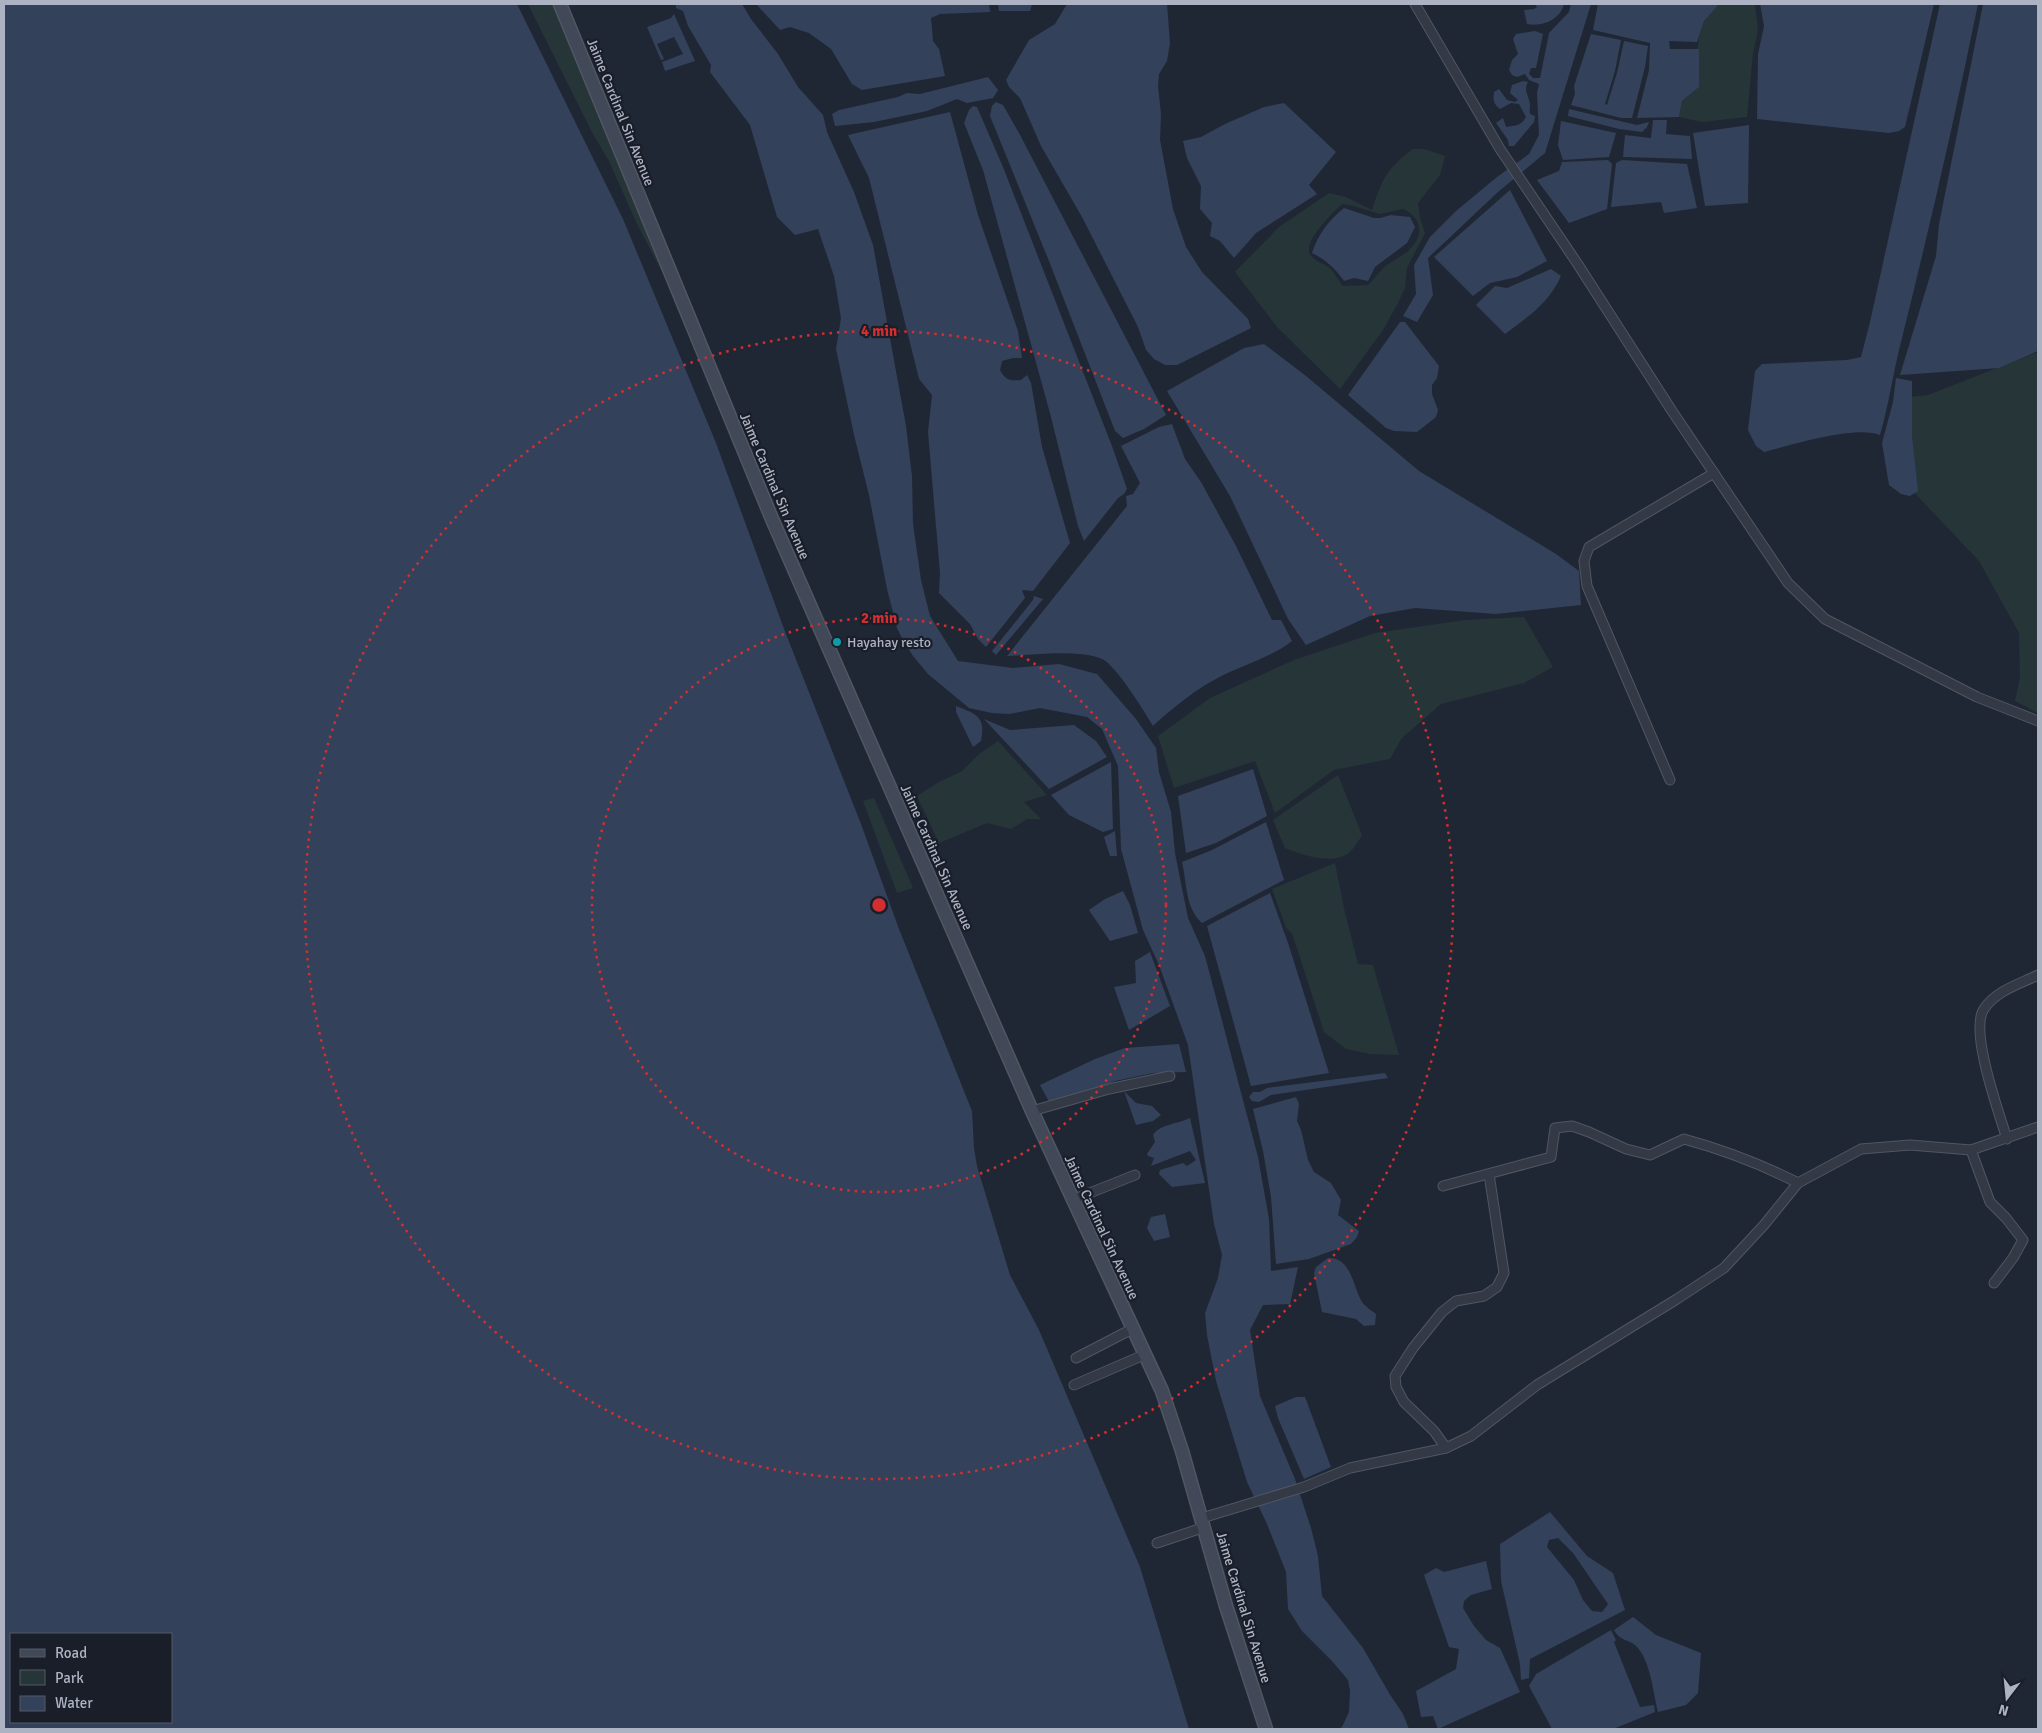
<svg xmlns="http://www.w3.org/2000/svg" width="2042" height="1733" font-family="Signika,sans-serif">
<rect width="100%" height="100%" fill="#202734"/>
<g fill="#253538" fill-rule="evenodd">
<path d="M 528,4 L 554,4 L 662,272 L 636,222 L 609,161 L 593,134 Z"/>
<path d="M 1719,4 L 1755,4 L 1758,30 L 1753,54 L 1747,117 L 1702,122 L 1679,117 L 1682,101 L 1699,87 C 1699,66 1694,41 1704,22 C 1707,15 1714,9 1719,4 Z"/>
<path d="M 1413,149 L 1424,149 L 1445,156 L 1440,175 L 1418,203 L 1420,218 L 1425,233 L 1407,268 L 1405,288 L 1397,305 L 1383,330 L 1340,389 L 1277,327 L 1235,272 L 1279,227 L 1329,193 L 1346,197 L 1372,210 C 1382,179 1387,168 1413,149 ZM 1342,204 L 1350,205 L 1380,214 L 1403,209 C 1424,219 1424,237 1407,252 C 1401,257 1393,260 1387,265 C 1379,271 1375,279 1368,285 L 1343,286 C 1338,280 1334,271 1328,267 C 1323,263 1316,262 1311,256 C 1301,242 1333,213 1342,204 Z"/>
<path d="M 2038,352 L 2038,713 L 2015,701 L 2020,678 L 2019,633 L 1979,561 L 1907,485 L 1908,397 L 1928,395 Z"/>
<path d="M 1524,617 L 1553,667 L 1524,683 L 1441,704 L 1402,738 L 1390,759 L 1334,770 L 1275,813 L 1255,761 L 1174,788 L 1158,736 L 1210,698 L 1294,660 L 1375,633 L 1465,620 Z"/>
<path d="M 998,741 L 1047,795 L 1024,802 L 1041,819 L 1027,819 L 1011,829 L 987,823 L 939,843 L 917,796 L 937,783 L 962,771 L 979,754 Z"/>
<path d="M 1338,775 L 1362,835 C 1359,840 1355,847 1350,852 C 1333,866 1302,855 1285,848 L 1273,820 Z"/>
<path d="M 874,798 L 913,888 L 897,893 L 863,801 Z"/>
<path d="M 1335,863 L 1345,913 L 1358,964 L 1373,965 L 1399,1055 L 1370,1054 L 1346,1049 L 1324,1032 L 1292,933 L 1286,928 L 1272,889 Z"/>
</g>
<g fill="#34415b" fill-rule="evenodd">
<path d="M 4,4 L 517,4 L 623,219 L 716,443 L 784,629 L 861,824 L 899,929 L 972,1111 L 974,1148 L 977,1166 L 1010,1275 L 1039,1330 L 1140,1567 L 1189,1729 L 4,1729 ZM 11,1634 L 171,1634 L 171,1722 L 11,1722 Z"/>
<path d="M 676,4 L 742,4 L 751,19 L 778,54 L 798,87 L 823,115 L 827,132 L 854,192 L 873,245 L 906,426 L 912,476 L 913,524 L 921,580 L 930,616 L 958,661 L 1013,668 L 1059,664 L 1097,674 L 1136,719 L 1156,748 L 1159,772 L 1171,812 L 1175,853 L 1188,918 L 1205,956 L 1258,1157 L 1269,1219 L 1271,1271 L 1298,1267 L 1290,1304 L 1263,1305 L 1250,1330 L 1260,1396 L 1295,1479 L 1311,1528 L 1318,1556 L 1322,1596 L 1363,1648 L 1389,1693 L 1403,1714 L 1409,1729 L 1339,1729 L 1342,1727 L 1349,1712 L 1350,1691 L 1348,1680 L 1332,1661 L 1302,1631 L 1288,1609 L 1286,1572 L 1267,1524 L 1247,1482 L 1216,1381 L 1207,1335 L 1205,1313 L 1218,1278 L 1222,1255 L 1214,1224 L 1188,1045 L 1159,965 L 1143,930 L 1121,849 L 1118,766 L 1102,729 L 1087,717 L 1040,708 L 1009,714 L 992,713 L 969,708 L 928,674 L 913,656 L 904,642 L 897,628 L 887,589 L 869,495 L 854,435 L 836,349 L 841,318 L 834,276 L 818,229 L 795,235 L 777,217 L 750,125 L 710,72 L 711,65 L 688,26 L 683,11 L 676,8 Z"/>
<path d="M 756,4 L 989,4 L 990,12 L 940,14 L 931,18 L 933,41 L 939,49 L 945,76 L 862,90 L 852,84 L 831,49 L 809,33 L 790,27 L 780,30 Z"/>
<path d="M 998,4 L 1032,4 L 1030,11 L 999,11 Z"/>
<path d="M 1067,4 L 1167,4 L 1170,43 L 1167,61 L 1159,74 L 1158,86 L 1161,114 L 1160,140 L 1173,209 L 1186,247 L 1202,272 L 1248,319 L 1251,328 L 1177,365 L 1165,365 L 1154,359 L 1146,350 L 1138,327 L 1082,217 L 1041,146 L 1020,98 L 1009,87 L 1006,80 L 1029,40 L 1055,24 Z"/>
<path d="M 1535,4 L 1564,4 C 1560,20 1542,27 1527,24 L 1524,10 L 1534,9 L 1537,7 Z"/>
<path d="M 1571,4 L 1591,4 L 1545,153 L 1498,192 L 1428,258 L 1433,295 L 1417,322 L 1403,316 L 1416,294 L 1414,265 L 1430,237 L 1456,211 L 1497,177 L 1529,154 L 1539,135 L 1537,93 L 1539,84 L 1529,80 L 1525,74 L 1517,77 L 1512,75 L 1509,70 L 1512,60 L 1518,54 L 1513,39 L 1516,34 L 1535,31 L 1543,34 L 1536,68 L 1531,68 L 1529,74 L 1533,78 L 1540,78 L 1549,33 L 1569,12 Z"/>
<path d="M 1598,4 L 1719,4 L 1704,21 L 1697,42 L 1669,41 L 1670,49 L 1699,49 L 1699,87 L 1682,101 L 1679,117 L 1637,118 L 1649,70 L 1650,43 L 1593,30 Z"/>
<path d="M 1760,4 L 1934,4 L 1905,127 L 1899,131 L 1889,133 L 1757,119 L 1758,54 L 1764,26 Z"/>
<path d="M 1940,4 L 1978,4 C 1955,117 1929,230 1901,342 C 1893,373 1889,404 1880,435 C 1855,425 1791,445 1764,452 L 1756,446 L 1748,430 L 1755,371 L 1762,364 L 1847,360 L 1861,357 L 1870,322 Z"/>
<path d="M 1983,4 L 2038,4 L 2038,351 L 1999,368 L 1900,375 L 1936,256 L 1939,224 Z"/>
<path d="M 674,14 L 695,61 L 665,71 L 662,62 L 683,54 L 674,37 L 657,44 L 664,59 L 661,60 L 647,27 L 671,18 Z"/>
<path d="M 1591,34 L 1621,40 L 1615,71 L 1605,104 L 1607,105 L 1617,73 L 1624,41 L 1648,46 L 1645,67 L 1632,118 L 1621,118 L 1571,105 L 1575,94 L 1574,86 Z"/>
<path d="M 988,77 L 998,90 L 993,98 L 967,103 L 957,99 L 927,111 L 874,122 L 835,126 L 832,114 L 839,110 L 898,97 L 907,93 L 920,94 Z"/>
<path d="M 1523,81 L 1528,82 C 1524,90 1527,92 1529,100 C 1531,104 1529,109 1530,114 L 1535,116 L 1534,122 L 1514,146 L 1509,146 L 1508,140 L 1496,123 L 1503,118 L 1506,127 C 1516,125 1520,127 1526,117 L 1519,104 L 1511,103 L 1500,109 C 1493,104 1493,99 1494,92 L 1499,89 L 1507,100 L 1515,102 L 1518,100 L 1510,93 L 1512,85 Z"/>
<path d="M 996,102 L 1003,105 L 1019,133 L 1166,415 L 1144,429 L 1123,438 L 1115,431 L 1049,261 L 990,116 L 992,106 Z"/>
<path d="M 1284,103 L 1336,152 L 1309,185 L 1317,194 L 1256,233 L 1234,258 L 1220,241 L 1210,236 L 1212,223 L 1200,209 L 1201,186 L 1187,158 L 1183,141 L 1201,137 L 1225,124 L 1264,107 Z"/>
<path d="M 973,106 L 977,107 L 1003,167 L 1112,446 L 1127,489 L 1124,494 L 1118,498 L 1084,541 L 1078,526 L 1051,417 L 983,170 L 964,123 L 969,110 Z"/>
<path d="M 1569,109 L 1637,125 L 1649,122 L 1647,127 L 1642,132 L 1619,129 L 1568,116 Z"/>
<path d="M 950,112 L 978,215 L 1018,331 L 1022,358 L 1013,358 L 1002,361 L 1000,370 C 1005,380 1010,381 1021,380 L 1027,375 L 1031,383 L 1042,447 L 1070,543 L 1033,591 L 1022,590 L 1025,598 L 986,647 L 978,639 L 970,624 L 939,593 L 940,573 L 928,432 L 932,395 L 919,379 L 869,178 L 848,135 Z"/>
<path d="M 1653,120 L 1667,120 L 1666,134 L 1690,136 L 1692,159 L 1623,157 L 1625,135 L 1651,138 Z"/>
<path d="M 1561,121 L 1616,133 L 1609,157 L 1563,160 L 1558,145 Z"/>
<path d="M 1749,125 L 1748,203 L 1705,206 L 1693,133 Z"/>
<path d="M 1608,160 L 1612,164 L 1607,209 L 1569,223 L 1537,180 L 1559,171 L 1562,162 Z"/>
<path d="M 1622,160 L 1687,164 L 1697,208 L 1664,213 L 1661,202 L 1611,207 L 1616,163 Z"/>
<path d="M 1510,190 L 1547,261 L 1517,277 L 1490,283 L 1473,296 L 1434,257 Z"/>
<path d="M 1344,208 L 1374,218 L 1380,218 L 1391,215 L 1410,217 L 1415,227 L 1407,243 L 1375,267 L 1368,281 L 1354,278 L 1344,281 C 1335,268 1326,260 1312,253 C 1319,233 1328,221 1344,208 Z"/>
<path d="M 1551,269 L 1561,276 C 1549,303 1528,317 1505,334 L 1476,305 L 1495,286 L 1507,288 Z"/>
<path d="M 1400,322 L 1405,322 L 1439,366 L 1437,378 L 1432,385 L 1432,394 L 1438,410 L 1436,417 L 1417,432 L 1394,431 L 1386,428 L 1348,395 Z"/>
<path d="M 1264,344 L 1306,376 L 1419,471 L 1556,554 L 1579,571 L 1581,605 L 1496,614 L 1415,608 L 1370,616 L 1306,645 L 1288,619 L 1230,496 L 1167,391 L 1244,348 Z"/>
<path d="M 1896,378 L 1912,381 L 1912,436 L 1918,491 L 1910,496 L 1901,494 L 1889,485 L 1882,443 L 1893,402 Z"/>
<path d="M 1172,424 L 1185,459 L 1201,482 L 1236,546 L 1272,620 L 1281,620 L 1292,641 C 1269,659 1241,665 1216,679 C 1196,689 1169,711 1153,726 C 1144,711 1116,665 1102,659 C 1080,649 1032,655 1007,656 L 1127,506 L 1126,496 L 1133,494 L 1140,483 L 1121,446 L 1159,427 Z"/>
<path d="M 1034,596 L 1043,599 L 996,655 L 992,651 L 1033,600 Z"/>
<path d="M 956,706 C 977,714 986,717 981,741 L 973,747 L 956,712 Z"/>
<path d="M 984,719 L 1010,730 L 1074,725 L 1096,741 L 1107,757 L 1049,789 Z"/>
<path d="M 1111,762 L 1113,829 L 1103,832 L 1069,815 L 1051,795 Z"/>
<path d="M 1253,769 L 1267,816 L 1216,843 L 1186,853 L 1178,796 Z"/>
<path d="M 1266,822 L 1284,880 L 1202,923 C 1185,908 1187,883 1182,862 L 1212,850 Z"/>
<path d="M 1115,831 L 1117,856 L 1110,856 L 1104,837 Z"/>
<path d="M 1123,891 L 1130,905 L 1138,933 L 1110,941 L 1089,910 L 1105,899 Z"/>
<path d="M 1270,893 L 1288,943 L 1329,1073 L 1251,1086 L 1207,926 Z"/>
<path d="M 1150,952 L 1170,1006 L 1129,1030 L 1114,987 L 1136,983 L 1135,961 Z"/>
<path d="M 1179,1044 L 1186,1072 L 1153,1073 L 1115,1081 L 1052,1107 L 1040,1085 L 1095,1059 L 1125,1048 Z"/>
<path d="M 1385,1073 L 1388,1078 L 1271,1095 L 1259,1102 L 1252,1101 L 1249,1097 L 1253,1092 L 1260,1092 L 1267,1088 Z"/>
<path d="M 1124,1091 L 1136,1103 L 1152,1106 L 1161,1115 L 1153,1121 L 1136,1125 Z"/>
<path d="M 1296,1097 L 1299,1104 L 1297,1121 L 1301,1130 L 1308,1160 L 1314,1172 L 1331,1183 L 1341,1200 L 1338,1215 L 1359,1231 L 1357,1237 L 1351,1244 L 1309,1259 L 1276,1264 L 1271,1197 L 1263,1151 L 1253,1109 Z"/>
<path d="M 1190,1118 L 1205,1183 L 1172,1187 L 1159,1174 L 1160,1170 L 1183,1163 L 1187,1166 L 1196,1160 L 1190,1151 L 1151,1166 L 1154,1158 L 1148,1156 L 1147,1154 L 1155,1142 L 1153,1135 C 1160,1124 1178,1124 1190,1118 Z"/>
<path d="M 1165,1214 L 1170,1237 L 1154,1241 L 1147,1228 L 1151,1217 Z"/>
<path d="M 1328,1258 C 1351,1257 1353,1286 1361,1300 C 1364,1306 1371,1310 1376,1314 L 1375,1325 L 1364,1326 L 1356,1319 L 1322,1312 L 1314,1273 L 1316,1267 Z"/>
<path d="M 1296,1397 L 1305,1397 L 1331,1467 L 1304,1479 L 1278,1418 L 1275,1406 Z"/>
<path d="M 1550,1512 L 1587,1556 L 1613,1573 L 1625,1610 L 1530,1659 L 1529,1678 L 1521,1680 L 1520,1664 L 1501,1581 L 1500,1544 ZM 1558,1538 L 1573,1553 L 1608,1604 L 1602,1612 L 1592,1611 L 1583,1600 L 1574,1580 L 1547,1547 L 1549,1540 Z"/>
<path d="M 1486,1561 L 1492,1589 L 1471,1595 L 1464,1601 L 1463,1608 L 1474,1626 L 1486,1640 L 1500,1648 L 1520,1692 L 1438,1729 L 1433,1716 L 1421,1717 L 1416,1691 L 1456,1669 L 1459,1649 L 1449,1647 L 1424,1575 L 1436,1568 L 1444,1572 Z"/>
<path d="M 1633,1617 L 1656,1635 L 1701,1653 L 1698,1693 L 1686,1705 L 1658,1712 C 1653,1692 1651,1664 1638,1648 C 1631,1639 1620,1642 1614,1630 Z"/>
<path d="M 1611,1630 L 1616,1640 L 1614,1642 L 1640,1707 L 1654,1705 L 1655,1712 L 1613,1729 L 1552,1729 L 1529,1686 L 1536,1674 Z"/>
</g>
<g fill="none" stroke-linecap="round" stroke-linejoin="round">
<g stroke="#515663" stroke-width="11">
<g id="minor">
<path d="M 1415,4 L 1500,149 L 1577,263 L 1672,411 L 1788,583 L 1825,619 L 1977,697 L 2038,721"/>
<path d="M 1670,780 L 1587,586 L 1584,561 L 1589,547 L 1714,473"/>
<path d="M 1032,1111 L 1109,1089 L 1170,1076"/>
<path d="M 2007,1139 C 1999,1113 1969,1030 1984,1009 C 1995,991 2020,984 2038,975"/>
<path d="M 1971,1150 L 1990,1202 L 2006,1218 L 2023,1240 L 2013,1258 L 1994,1283"/>
<path d="M 1443,1186 L 1551,1157 L 1555,1128 L 1572,1126 L 1589,1132 L 1626,1149 L 1650,1155 L 1684,1139 C 1724,1150 1761,1164 1798,1183"/>
<path d="M 1072,1200 L 1135,1175"/>
<path d="M 1076,1358 L 1134,1328"/>
<path d="M 1074,1385 L 1146,1354"/>
<path d="M 1446,1448 L 1434,1431 L 1404,1402 L 1396,1387 L 1395,1376 L 1413,1348 L 1442,1312 L 1456,1301 L 1484,1296 L 1497,1287 L 1504,1273 L 1489,1174"/>
<path d="M 1202,1518 L 1304,1487 L 1350,1468 L 1446,1448 L 1471,1436 L 1537,1385 L 1677,1299 L 1724,1268 L 1764,1225 L 1798,1183 L 1861,1149 L 1910,1145 L 1971,1150 L 2038,1127"/>
<path d="M 1157,1543 L 1205,1527"/>
</g>
</g>
<g stroke="#515663" stroke-width="15">
<path id="secondary" d="M 560,4 L 772,519 L 1032,1111 L 1162,1391 L 1182,1451 L 1226,1606 L 1266,1729"/>
</g>
<use href="#minor" stroke="#333945" stroke-width="9"/>
<use href="#secondary" stroke="#414858" stroke-width="12"/>
</g>
<g fill="none" stroke="#d42f30" stroke-width="2.5" stroke-dasharray="2.5 5">
<circle cx="879" cy="905" r="287"/>
<circle cx="879" cy="905" r="574"/>
</g>
<circle fill="#0f9aa8" stroke="#191e29" stroke-width="2" cx="837" cy="642" r="5"/>
<g text-anchor="middle" stroke-width="4.5" stroke-linejoin="round" paint-order="stroke">
<g font-size="14" fill="#adb3c2" stroke="#191e29">
<text transform="translate(621 112) rotate(68)" y="5">Jaime Cardinal Sin Avenue</text>
<text transform="translate(775 486) rotate(67)" y="5">Jaime Cardinal Sin Avenue</text>
<text transform="translate(937 857) rotate(66)" y="5">Jaime Cardinal Sin Avenue</text>
<text transform="translate(1102 1227) rotate(65)" y="5">Jaime Cardinal Sin Avenue</text>
<text transform="translate(1244 1607) rotate(73)" y="5">Jaime Cardinal Sin Avenue</text>
</g>
<g font-size="14" fill="#adb3c2" stroke="#191e29" text-anchor="start">
<text x="847" y="647">Hayahay resto</text>
</g>
</g>
<circle cx="879" cy="905" r="8" fill="#d42f30" stroke="#191e29" stroke-width="2.5"/>
<g font-size="15" text-anchor="middle" font-weight="bold" fill="#d42f30" stroke="#191e29" stroke-width="4.5" stroke-linejoin="round" paint-order="stroke">
<text x="879" y="336">4 min</text>
<text x="879" y="623">2 min</text>
</g>
<rect width="2042" height="1733" fill="none" stroke="#adb3c2" stroke-width="10"/>
<rect x="10" y="1633" width="162" height="90" fill="#191e29" stroke="#545a66"/>
<rect x="20" y="1649" width="25" height="8" fill="#414858" stroke="#545a66"/>
<text x="55" y="1658" font-size="15" fill="#adb3c2">Road</text>
<rect x="20" y="1670" width="25" height="15" fill="#253538" stroke="#545a66"/>
<text x="55" y="1683" font-size="15" fill="#adb3c2">Park</text>
<rect x="20" y="1696" width="25" height="15" fill="#34415b" stroke="#545a66"/>
<text x="55" y="1708" font-size="15" fill="#adb3c2">Water</text>
<g transform="translate(2007 1698) rotate(196)" stroke="#191e29" stroke-width="4" paint-order="stroke">
<path d="M0-4L9 19L0 12L-9 19Z" fill="#adb3c2"/>
<text y="-8" font-size="14" font-weight="bold" text-anchor="middle" fill="#adb3c2">N</text>
</g>
</svg>
